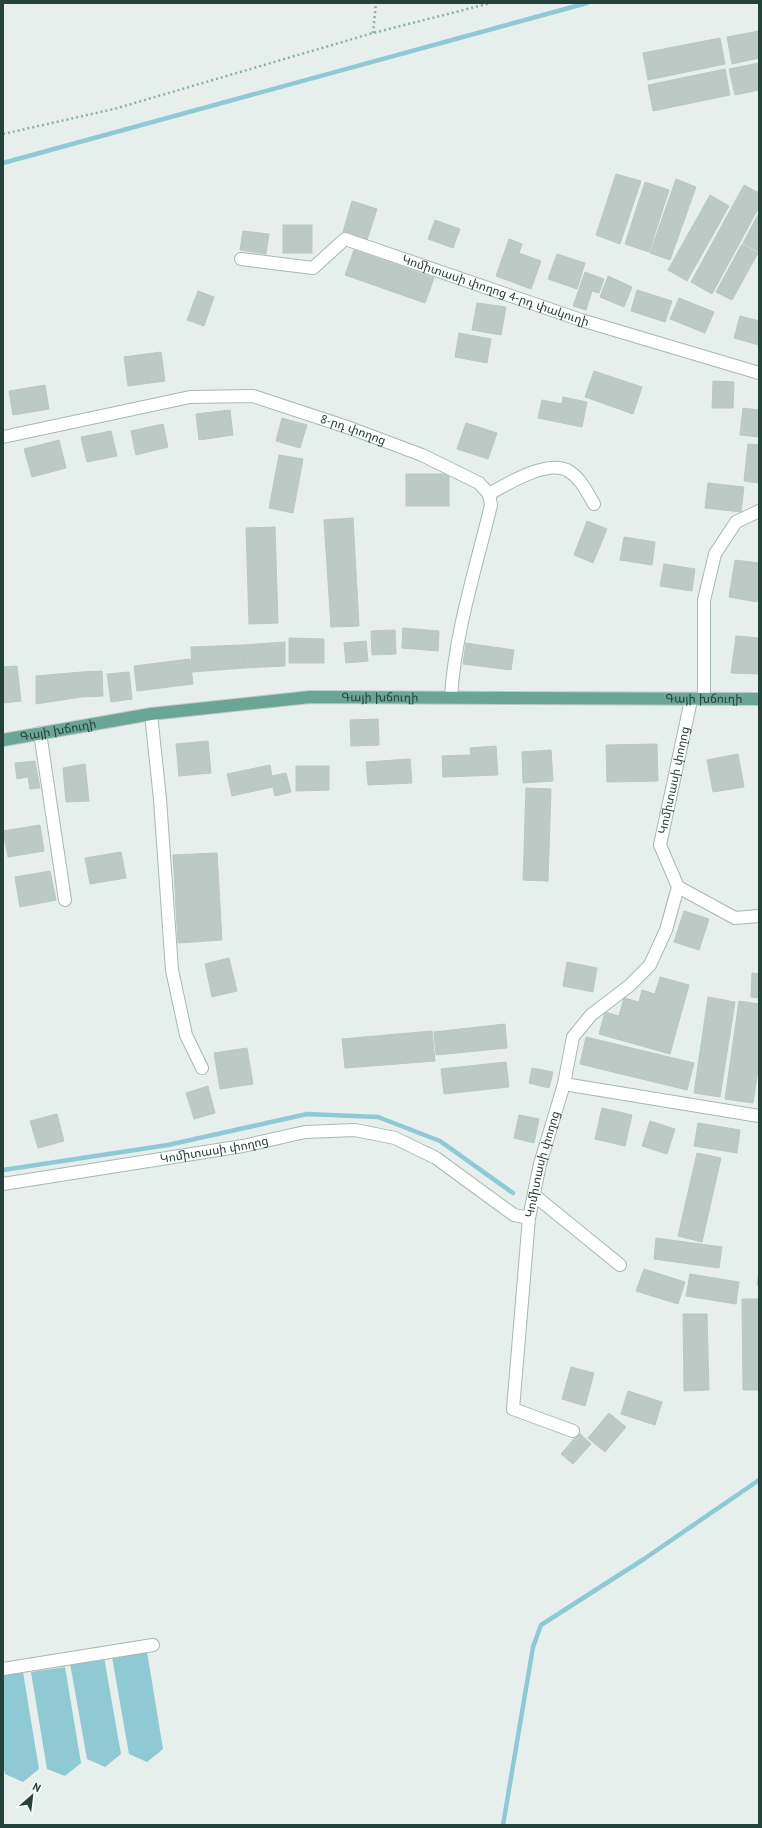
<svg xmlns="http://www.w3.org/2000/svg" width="762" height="1828" font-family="'PT Sans','Noto Sans Armenian',sans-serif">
<rect width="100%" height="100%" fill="#e6efeb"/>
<g fill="#8ec9d4">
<path d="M 147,1652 L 163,1749 L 147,1762 L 129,1754 L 112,1657 Z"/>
<path d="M 104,1657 L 121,1754 L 105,1767 L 87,1759 L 70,1663 Z"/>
<path d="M 65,1667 L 81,1763 L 65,1776 L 47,1769 L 31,1672 Z"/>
<path d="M 23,1672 L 39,1769 L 23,1782 L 5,1774 L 3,1765 L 3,1675 Z"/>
</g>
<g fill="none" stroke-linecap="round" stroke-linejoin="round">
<g stroke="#8ec9d4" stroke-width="4.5">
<path d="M 3,163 L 587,3"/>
<path d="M 3,1170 L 168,1145 L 307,1114 L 378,1117 L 440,1141 L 513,1193"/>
<path d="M 503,1825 L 533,1647 L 541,1625 L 644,1559 L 759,1480"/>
</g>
</g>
<g fill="#bbcac4" stroke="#b8c9c2">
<path d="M 759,31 L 759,58 L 732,64 L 727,37 Z"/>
<path d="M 720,38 L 725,64 L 648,80 L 643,53 Z"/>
<path d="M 759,63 L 759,90 L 735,95 L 729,69 Z"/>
<path d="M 725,69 L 730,95 L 653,111 L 648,85 Z"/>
<path d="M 616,174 L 641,181 L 620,244 L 596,235 Z"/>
<path d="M 676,179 L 696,187 L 670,260 L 650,253 Z"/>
<path d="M 645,182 L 669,190 L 649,252 L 625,244 Z"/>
<path d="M 744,185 L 759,193 L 759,207 L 712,294 L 691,282 Z"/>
<path d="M 710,195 L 729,206 L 687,281 L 668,270 Z"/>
<path d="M 352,201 L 377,209 L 367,240 L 343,232 Z"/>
<path d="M 759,213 L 759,252 L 743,243 Z"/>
<path d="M 435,220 L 460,229 L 453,248 L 428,239 Z"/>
<rect x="283" y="225" width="29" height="28"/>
<path d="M 243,231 L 269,234 L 266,254 L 240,250 Z"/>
<path d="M 509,239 L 522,244 L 519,253 L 541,261 L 531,289 L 496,276 Z"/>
<path d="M 742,244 L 758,253 L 732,300 L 716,292 Z"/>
<path d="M 354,250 L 434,278 L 425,303 L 345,275 Z"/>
<path d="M 557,254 L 585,263 L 577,289 L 548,279 Z"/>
<path d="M 585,272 L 604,279 L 599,293 L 592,291 L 586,310 L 573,306 Z"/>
<path d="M 608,276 L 632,287 L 624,307 L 600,297 Z"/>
<path d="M 637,290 L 672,301 L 665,322 L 631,311 Z"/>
<path d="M 198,291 L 214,297 L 204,326 L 187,320 Z"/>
<path d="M 679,298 L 714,312 L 705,333 L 670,319 Z"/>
<path d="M 477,303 L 506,307 L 501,335 L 472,330 Z"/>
<path d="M 740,316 L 759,321 L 759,345 L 734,338 Z"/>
<path d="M 459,333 L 491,339 L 487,363 L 455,357 Z"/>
<path d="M 161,352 L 165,381 L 128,386 L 124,357 Z"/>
<path d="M 594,371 L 642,387 L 633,414 L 585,397 Z"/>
<path d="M 713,381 L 734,382 L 733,408 L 712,408 Z"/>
<path d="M 45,385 L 49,409 L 13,415 L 9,391 Z"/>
<path d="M 563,397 L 587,402 L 582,427 L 538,418 L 542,400 L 562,404 Z"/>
<path d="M 743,408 L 759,410 L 759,437 L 740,435 Z"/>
<path d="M 230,410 L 233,435 L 199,440 L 196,414 Z"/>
<path d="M 282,418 L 307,425 L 300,448 L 276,441 Z"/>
<path d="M 466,423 L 497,433 L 488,459 L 457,449 Z"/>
<path d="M 163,424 L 168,447 L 136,455 L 131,431 Z"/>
<path d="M 111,431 L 117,456 L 87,462 L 81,437 Z"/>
<path d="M 59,440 L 66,468 L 32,477 L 24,449 Z"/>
<path d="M 748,444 L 759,445 L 759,483 L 744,481 Z"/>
<path d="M 279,455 L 303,459 L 293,513 L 269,508 Z"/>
<rect x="406" y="474" width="43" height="32"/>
<path d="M 708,483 L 744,487 L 741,512 L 705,508 Z"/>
<path d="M 353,518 L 359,626 L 331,627 L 324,520 Z"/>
<path d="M 587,521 L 607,529 L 593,563 L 574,555 Z"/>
<path d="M 275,527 L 278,623 L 249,624 L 246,528 Z"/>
<path d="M 624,537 L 655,542 L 652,565 L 620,560 Z"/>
<path d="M 735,560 L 759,563 L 759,589 L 757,602 L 729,597 Z"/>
<path d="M 664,564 L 695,569 L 692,591 L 660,586 Z"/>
<path d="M 403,628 L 439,631 L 438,651 L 402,648 Z"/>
<path d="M 395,630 L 396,654 L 372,655 L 371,631 Z"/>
<path d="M 736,636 L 759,638 L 759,674 L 731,673 Z"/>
<path d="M 289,638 L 324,639 L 324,663 L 289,663 Z"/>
<path d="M 366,641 L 368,661 L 346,663 L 344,643 Z"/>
<path d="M 285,642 L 285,666 L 244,668 L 243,645 Z"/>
<path d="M 466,643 L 514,650 L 511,670 L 463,664 Z"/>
<path d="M 243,645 L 244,668 L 192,672 L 191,647 Z"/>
<path d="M 190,659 L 193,684 L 137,691 L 134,666 Z"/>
<path d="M 17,666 L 21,701 L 3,703 L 3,667 Z"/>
<path d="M 102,671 L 103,696 L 81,697 L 82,672 Z"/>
<path d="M 82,672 L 81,697 L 36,704 L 36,676 Z"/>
<path d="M 129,672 L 132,699 L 111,702 L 107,674 Z"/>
<path d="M 378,719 L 379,745 L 351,746 L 350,720 Z"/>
<path d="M 208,741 L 211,773 L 179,776 L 176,744 Z"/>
<path d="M 657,744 L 658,781 L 607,782 L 606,745 Z"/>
<path d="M 496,746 L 498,775 L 443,777 L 442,756 L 471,755 L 470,748 Z"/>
<path d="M 551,750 L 553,781 L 523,783 L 522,752 Z"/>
<path d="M 738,754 L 744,787 L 713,792 L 707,760 Z"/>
<path d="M 410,759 L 412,783 L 368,785 L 366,762 Z"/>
<path d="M 35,761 L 40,788 L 30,789 L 28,777 L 17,779 L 15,763 Z"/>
<path d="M 85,764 L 89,801 L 66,802 L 63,768 Z"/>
<path d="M 270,765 L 272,776 L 286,773 L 291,792 L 275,796 L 273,787 L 232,796 L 227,774 Z"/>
<path d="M 296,766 L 329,766 L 329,790 L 296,791 Z"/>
<path d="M 526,788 L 551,789 L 548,881 L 523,880 Z"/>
<path d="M 40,825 L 44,851 L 8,857 L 3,831 Z"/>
<path d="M 121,852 L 126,878 L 90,884 L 85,858 Z"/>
<path d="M 217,853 L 222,940 L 178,943 L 173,855 Z"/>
<path d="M 50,871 L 56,900 L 20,907 L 15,877 Z"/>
<path d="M 684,911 L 709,919 L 699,950 L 674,942 Z"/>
<path d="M 229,958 L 237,991 L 212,997 L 205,964 Z"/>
<path d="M 567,962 L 597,968 L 593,992 L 563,986 Z"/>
<path d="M 752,973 L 759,974 L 759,998 L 751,997 Z"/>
<path d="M 660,977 L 689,985 L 670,1054 L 599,1034 L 605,1012 L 619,1016 L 624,998 L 639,1002 L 642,990 L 655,994 Z"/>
<path d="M 708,997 L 735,1002 L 720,1097 L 694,1093 Z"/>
<path d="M 739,1001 L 759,1004 L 759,1063 L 753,1103 L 725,1099 Z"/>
<path d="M 505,1024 L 507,1048 L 436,1055 L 434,1032 Z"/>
<path d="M 432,1031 L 435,1061 L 345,1068 L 342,1039 Z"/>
<path d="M 586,1037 L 694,1063 L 687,1090 L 580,1064 Z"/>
<path d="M 247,1048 L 253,1084 L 220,1089 L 214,1053 Z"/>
<path d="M 506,1062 L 509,1087 L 444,1094 L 441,1069 Z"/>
<path d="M 532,1068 L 553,1072 L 549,1088 L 529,1083 Z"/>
<path d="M 208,1086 L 215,1113 L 194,1119 L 186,1093 Z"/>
<path d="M 602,1108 L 632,1115 L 625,1146 L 595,1139 Z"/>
<path d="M 57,1114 L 64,1141 L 38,1148 L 30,1121 Z"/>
<path d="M 519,1115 L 539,1119 L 534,1143 L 514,1138 Z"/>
<path d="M 650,1121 L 675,1129 L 667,1154 L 642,1146 Z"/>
<path d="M 698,1123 L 740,1130 L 737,1153 L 694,1146 Z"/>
<path d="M 697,1153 L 721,1158 L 702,1242 L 678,1236 Z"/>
<path d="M 656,1238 L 722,1247 L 719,1268 L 654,1259 Z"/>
<path d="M 644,1269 L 685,1282 L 678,1304 L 636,1291 Z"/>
<path d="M 759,1271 L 759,1286 L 757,1285 Z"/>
<path d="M 690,1274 L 739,1282 L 736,1304 L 686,1296 Z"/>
<path d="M 742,1299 L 759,1299 L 759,1390 L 743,1390 Z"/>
<path d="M 683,1314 L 707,1314 L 709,1390 L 684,1391 Z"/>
<path d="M 571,1367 L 594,1373 L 585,1406 L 562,1399 Z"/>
<path d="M 628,1391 L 662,1402 L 655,1425 L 621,1414 Z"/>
<path d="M 609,1413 L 626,1427 L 605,1452 L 588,1438 Z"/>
<path d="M 579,1433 L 591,1444 L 573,1464 L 561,1454 Z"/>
</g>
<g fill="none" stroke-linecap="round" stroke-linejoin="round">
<g stroke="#a8b8b2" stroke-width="14">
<g id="minor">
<path id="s1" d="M 241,259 L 313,268 L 345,239 L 581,320 L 759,373"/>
<path id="s2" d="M 3,437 L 190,397 L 253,396 L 350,428 L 422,455 L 479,483 L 489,494 L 491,505 C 476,568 455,632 451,697"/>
<path d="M 489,494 C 507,484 546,460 567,470 C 580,477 587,492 594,504"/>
<path d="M 704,699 L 704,600 L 715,554 L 736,522 L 759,511"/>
<path d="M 151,714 L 160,799 L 172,970 L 186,1035 L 202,1068"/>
<path d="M 40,733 L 65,900"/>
<path d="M 678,887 L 735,918 L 759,916"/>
<path d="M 564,1084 L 759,1116"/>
<path id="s3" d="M 3,1184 L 243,1146 L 305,1132 L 355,1130 L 395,1138 L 436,1158 L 514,1215 L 529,1218"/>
<path d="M 534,1195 L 620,1265"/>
<path id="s4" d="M 573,1431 L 513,1409 L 529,1218 L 540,1164 L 564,1084 L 573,1037 L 591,1015 L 629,986 L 650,965 L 666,930 L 678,887 L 660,845 L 691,700"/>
<path d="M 3,1669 L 153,1645"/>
</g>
</g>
<g stroke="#c2cac8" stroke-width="14">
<g id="major">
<path id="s5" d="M 3,740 L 151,714 L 310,697 L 759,699"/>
</g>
</g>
<g stroke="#86b3a5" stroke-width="2.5" stroke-dasharray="2 3" stroke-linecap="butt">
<path d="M 373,33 L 376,3"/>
<path d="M 3,134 L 114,109 L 373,33 L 491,3"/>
</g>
<use href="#minor" stroke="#fff" stroke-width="12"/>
<use href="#major" stroke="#6aa596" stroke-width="12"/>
</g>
<g text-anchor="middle" stroke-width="3" stroke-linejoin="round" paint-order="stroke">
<g font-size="12" fill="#24423a" stroke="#f7fbf9">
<text dy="4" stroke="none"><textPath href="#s1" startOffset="275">Կոմիտասի փողոց 4-րդ փակուղի</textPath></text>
<text dy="4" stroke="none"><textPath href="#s2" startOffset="360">8-րդ փողոց</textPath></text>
<text dy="4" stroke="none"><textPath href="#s5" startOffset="380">Գայի խճուղի</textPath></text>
<text dy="4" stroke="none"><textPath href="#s5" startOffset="704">Գայի խճուղի</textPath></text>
<text dy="4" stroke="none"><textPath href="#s5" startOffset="56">Գայի խճուղի</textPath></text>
<text dy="4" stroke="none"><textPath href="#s4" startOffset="743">Կոմիտասի փողոց</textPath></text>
<text dy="4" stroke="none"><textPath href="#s3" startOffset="214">Կոմիտասի փողոց</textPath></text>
<text dy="4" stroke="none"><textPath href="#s4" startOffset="311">Կոմիտասի փողոց</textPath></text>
</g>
</g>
<rect width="762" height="1828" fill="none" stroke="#24423a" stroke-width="8"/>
<g transform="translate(32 1796) rotate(28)" stroke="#f7fbf9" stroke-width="3" paint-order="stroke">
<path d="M0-3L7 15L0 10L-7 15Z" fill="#24423a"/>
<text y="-6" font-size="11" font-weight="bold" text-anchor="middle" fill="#24423a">N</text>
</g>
</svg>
